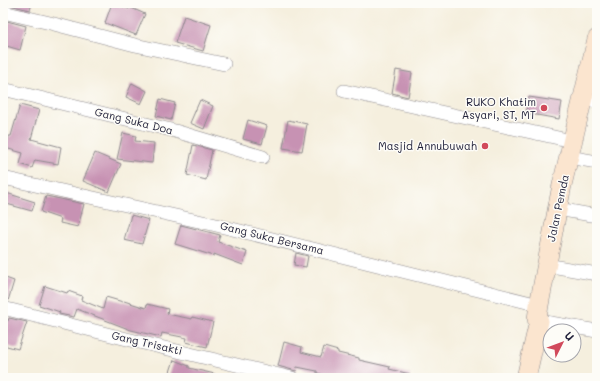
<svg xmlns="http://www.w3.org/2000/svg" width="600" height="381" font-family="Mali,sans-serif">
<rect width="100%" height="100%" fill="#fdfcf7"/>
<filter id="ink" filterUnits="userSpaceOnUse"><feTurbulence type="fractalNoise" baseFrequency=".025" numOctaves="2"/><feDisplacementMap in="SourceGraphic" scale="8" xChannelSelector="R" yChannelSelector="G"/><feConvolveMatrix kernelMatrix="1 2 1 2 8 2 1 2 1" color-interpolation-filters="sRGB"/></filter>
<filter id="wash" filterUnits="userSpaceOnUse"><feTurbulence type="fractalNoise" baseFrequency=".012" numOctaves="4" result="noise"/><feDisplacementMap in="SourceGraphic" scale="16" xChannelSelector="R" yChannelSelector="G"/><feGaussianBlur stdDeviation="0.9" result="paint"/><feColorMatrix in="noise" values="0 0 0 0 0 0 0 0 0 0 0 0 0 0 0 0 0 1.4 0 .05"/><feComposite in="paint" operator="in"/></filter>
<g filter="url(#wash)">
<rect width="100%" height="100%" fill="#f5efde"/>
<g id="blocks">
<g fill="#c792b3">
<path d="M 5,3 L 32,3 L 30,10 L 5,4 Z"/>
<path d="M 112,3 L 129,9 L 129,7 L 145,14 L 136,35 L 105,23 Z"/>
<path d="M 184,16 L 211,25 L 203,51 L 175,43 Z"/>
<path d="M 3,20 L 26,26 L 20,50 L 3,45 Z"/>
<path d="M 396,70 L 412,73 L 408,97 L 392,93 Z"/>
<path d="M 132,83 L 147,91 L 141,104 L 126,97 Z"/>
<path d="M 529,97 L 562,102 L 559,119 L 526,113 Z"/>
<path d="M 160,99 L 175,103 L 171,120 L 156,116 Z"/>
<path d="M 200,100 L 213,106 L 204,129 L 190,123 Z"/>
<path d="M 20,105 L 39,110 L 31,139 L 61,147 L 58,164 L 35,160 L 32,168 L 20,164 L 23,153 L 5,148 L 9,136 L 11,136 Z"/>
<path d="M 248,120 L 267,126 L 262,144 L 243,139 Z"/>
<path d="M 288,120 L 307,124 L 302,151 L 283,148 Z"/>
<path d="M 123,133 L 136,136 L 135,141 L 154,143 L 152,163 L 117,159 Z"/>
<path d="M 193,145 L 212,150 L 206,180 L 187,175 Z"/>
<path d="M 95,153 L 121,164 L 109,192 L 83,181 Z"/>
<path d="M 3,192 L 35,202 L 32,211 L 3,203 Z"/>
<path d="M 46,196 L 84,204 L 78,227 L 60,223 L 61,219 L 41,212 Z"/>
<path d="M 131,215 L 149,220 L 142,244 L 124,240 Z"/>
<path d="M 181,225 L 220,235 L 218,242 L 247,252 L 243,265 L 214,254 L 214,256 L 175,244 Z"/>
<path d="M 296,253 L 308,256 L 306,267 L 294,265 Z"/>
<path d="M 3,277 L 14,281 L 8,301 L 3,300 Z"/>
<path d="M 45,286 L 67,293 L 68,291 L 82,296 L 81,300 L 103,309 L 106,297 L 123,302 L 124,301 L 146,308 L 147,304 L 168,309 L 167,314 L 192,319 L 192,317 L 213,322 L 207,347 L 186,342 L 187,338 L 162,333 L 161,337 L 131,330 L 77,309 L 74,317 L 59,314 L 60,312 L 39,305 Z"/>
<path d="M 9,318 L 27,322 L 18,349 L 3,345 L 3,319 L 8,321 Z"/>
<path d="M 284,342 L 302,347 L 301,352 L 321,357 L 324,347 L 338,351 L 338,353 L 359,358 L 359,360 L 390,367 L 389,369 L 410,374 L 409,378 L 335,378 L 317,373 L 317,371 L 297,367 L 296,371 L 278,366 Z"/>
<path d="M 174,360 L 189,366 L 189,368 L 215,374 L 214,378 L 168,378 Z"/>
</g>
</g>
</g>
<g filter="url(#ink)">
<use href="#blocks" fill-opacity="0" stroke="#8c888c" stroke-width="1"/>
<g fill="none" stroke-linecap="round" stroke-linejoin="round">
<g stroke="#8c888c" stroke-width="14">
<g id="street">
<path d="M 3,12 L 50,23 L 135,45 L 224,64"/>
<path d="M 3,89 L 175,131 L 263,157"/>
<path d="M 344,91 L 572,141"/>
<path d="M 584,99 L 597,101"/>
<path d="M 569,157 L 597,162"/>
<path d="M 3,178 L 212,224 L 539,305"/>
<path d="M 558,209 L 597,216"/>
<path d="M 546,265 L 597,274"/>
<path d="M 3,308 L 139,342 L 292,378"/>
<path d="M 539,321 L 597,331"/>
</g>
</g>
<g stroke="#8c888c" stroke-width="20">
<path id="secondary" d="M 526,378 L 539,321 L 537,319 L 539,305 L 562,185 L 597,39"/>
</g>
<use href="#street" stroke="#fff" stroke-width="13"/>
<use href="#secondary" stroke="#fbe5cf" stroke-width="19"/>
</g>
</g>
<g fill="#d1495b" stroke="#fdfcf7" stroke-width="1.5">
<circle cx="544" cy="108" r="4"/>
<circle cx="485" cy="146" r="4"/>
</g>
<g text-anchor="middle" stroke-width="3" stroke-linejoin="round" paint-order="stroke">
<g font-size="11" fill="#22223b" stroke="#fdfcf7" text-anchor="end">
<text x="536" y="106">RUKO Khatim<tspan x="536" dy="13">Asyari, ST, MT</tspan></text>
<text x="477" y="150">Masjid Annubuwah</text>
</g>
<g font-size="11" fill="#22223b" stroke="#fdfcf7">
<text transform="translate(134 121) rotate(14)" y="4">Gang Suka Doa</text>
<text transform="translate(558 208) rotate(-78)" y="4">Jalan Pemda</text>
<text transform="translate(272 238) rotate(14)" y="4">Gang Suka Bersama</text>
<text transform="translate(147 343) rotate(13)" y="4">Gang Trisakti</text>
</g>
</g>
<rect width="600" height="381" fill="none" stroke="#fdfcf7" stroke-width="16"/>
<g transform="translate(562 343) rotate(48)"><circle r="19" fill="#fdfcf7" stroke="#a5a5ac"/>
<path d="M0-3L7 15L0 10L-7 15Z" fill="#d1495b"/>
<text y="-6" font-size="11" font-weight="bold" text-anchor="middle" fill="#22223b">U</text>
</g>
</svg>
